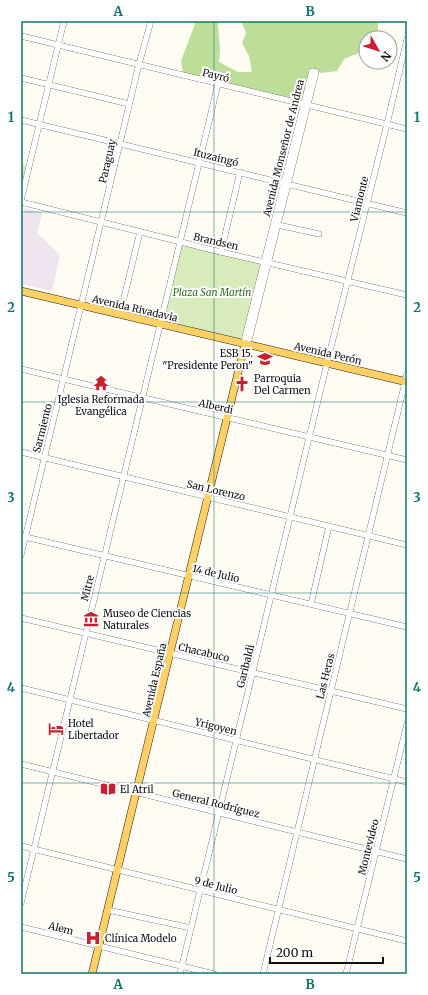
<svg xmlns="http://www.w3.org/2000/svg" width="428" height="995" font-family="Merriweather,serif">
<rect width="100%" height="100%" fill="#fffcf3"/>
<path fill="#ede4ef" d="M 25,208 L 42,213 L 37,233 L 60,255 L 52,291 L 21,284 L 21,225 Z"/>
<g fill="#d7ecba">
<path d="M 21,162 L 27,167 L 21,189 Z"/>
<path d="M 181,245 L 261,264 L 242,339 L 163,320 Z"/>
</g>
<g fill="#bcde98">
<path d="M 196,21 L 219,21 L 218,24 L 220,50 L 219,62 L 238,72 L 252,72 L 249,56 L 242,43 L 246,33 L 241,21 L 378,21 L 378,32 L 390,38 L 366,38 L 366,53 L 359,53 L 344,59 L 337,71 L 321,73 L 309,69 L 302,101 L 183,73 L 181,61 Z"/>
<path d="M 390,38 L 396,41 C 398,49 397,54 390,58 Z"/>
</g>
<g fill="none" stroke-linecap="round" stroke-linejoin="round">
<g stroke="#434343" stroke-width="6">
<g id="minor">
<path d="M 21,36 L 407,129"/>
<path d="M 312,71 L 316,72 L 249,340 L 245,344 L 245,337 Z"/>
<path d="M 21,78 L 129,104"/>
<path d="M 21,120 L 407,213"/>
<path d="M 21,200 L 64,21"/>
<path d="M 21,202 L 221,252 L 407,295"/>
<path d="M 278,225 L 319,234"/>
<path d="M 221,252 L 240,172"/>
<path d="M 120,314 L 140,232"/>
<path d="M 21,369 L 407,460"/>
<path d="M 21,452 L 407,545"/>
<path d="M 21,536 L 407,627"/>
<path d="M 21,555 L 139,64 L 151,21"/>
<path d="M 311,604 L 329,526"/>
<path d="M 21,618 L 407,709"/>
<path d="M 21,688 L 407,782"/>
<path d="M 21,764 L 407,859"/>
<path d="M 21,846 L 407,941"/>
<path d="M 21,903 L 218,84"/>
<path d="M 108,910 L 191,928"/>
<path d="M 21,927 L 214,974"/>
<path d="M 180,974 L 327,363 L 387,124 L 407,39"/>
<path d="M 263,974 L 407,374"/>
<path d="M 346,974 L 407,724"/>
</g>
</g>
<g stroke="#212121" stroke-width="8">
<g id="major">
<path d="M 21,291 L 407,382"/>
<path d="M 92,974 L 245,344"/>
</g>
</g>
<use href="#minor" stroke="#fff" stroke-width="5.5"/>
<use href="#major" stroke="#ffd064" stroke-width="7"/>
</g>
<path fill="none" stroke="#0f766e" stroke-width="1" stroke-opacity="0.55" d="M 214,21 L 214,974M 21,212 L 407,212M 21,402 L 407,402M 21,593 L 407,593M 21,783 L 407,783"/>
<defs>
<g id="school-bare" transform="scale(1.2)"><path d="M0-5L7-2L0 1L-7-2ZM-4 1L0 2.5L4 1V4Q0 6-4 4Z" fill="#c92031" stroke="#fff" stroke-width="2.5" paint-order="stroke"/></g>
<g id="temple-bare" transform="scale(1.2)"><path d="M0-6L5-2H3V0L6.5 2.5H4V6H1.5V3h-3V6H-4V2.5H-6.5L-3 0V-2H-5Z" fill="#c92031" stroke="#fff" stroke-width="2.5" paint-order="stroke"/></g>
<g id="church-bare" transform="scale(1.2)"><path d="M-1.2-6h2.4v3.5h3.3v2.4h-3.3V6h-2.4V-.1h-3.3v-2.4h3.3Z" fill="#c92031" stroke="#fff" stroke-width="2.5" paint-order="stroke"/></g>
<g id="museum-bare" transform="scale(1.2)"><path d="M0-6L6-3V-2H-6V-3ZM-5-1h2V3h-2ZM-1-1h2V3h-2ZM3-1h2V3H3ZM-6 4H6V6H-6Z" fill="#c92031" stroke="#fff" stroke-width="2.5" paint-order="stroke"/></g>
<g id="hotel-bare" transform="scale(1.2)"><path d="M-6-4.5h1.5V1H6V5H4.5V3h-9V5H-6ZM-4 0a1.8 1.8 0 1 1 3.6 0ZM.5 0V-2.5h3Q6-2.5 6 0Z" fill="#c92031" stroke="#fff" stroke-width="2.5" paint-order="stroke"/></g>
<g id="library-bare" transform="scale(1.2)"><path d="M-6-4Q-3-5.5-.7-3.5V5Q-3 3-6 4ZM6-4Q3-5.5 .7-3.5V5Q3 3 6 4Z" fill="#c92031" stroke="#fff" stroke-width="2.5" paint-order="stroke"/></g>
<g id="hospital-bare" transform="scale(1.2)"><path d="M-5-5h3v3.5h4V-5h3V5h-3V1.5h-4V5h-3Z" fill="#c92031" stroke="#fff" stroke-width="2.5" paint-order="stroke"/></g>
</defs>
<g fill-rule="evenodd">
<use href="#school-bare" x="265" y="359"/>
<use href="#temple-bare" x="101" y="383"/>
<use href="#church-bare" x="242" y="384"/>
<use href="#museum-bare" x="91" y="619"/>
<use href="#hotel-bare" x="56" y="729"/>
<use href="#library-bare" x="108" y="789"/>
<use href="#hospital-bare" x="93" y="938"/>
</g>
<g text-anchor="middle" stroke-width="4" stroke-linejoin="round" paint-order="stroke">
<g font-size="10" fill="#101010" stroke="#fff">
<text transform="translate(216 75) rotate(14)" y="4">Payró</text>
<text transform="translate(283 148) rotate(-76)" y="4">Avenida Monseñor de Andrea</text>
<text transform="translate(216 157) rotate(14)" y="4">Ituzaingó</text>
<text transform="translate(107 161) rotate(-77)" y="4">Paraguay</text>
<text transform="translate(359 199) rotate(-76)" y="4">Viamonte</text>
<text transform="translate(216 241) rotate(13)" y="4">Brandsen</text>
<text transform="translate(135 308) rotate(13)" y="4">Avenida Rivadavia</text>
<text transform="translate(328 353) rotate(13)" y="4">Avenida Perón</text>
<text transform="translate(216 406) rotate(13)" y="4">Alberdi</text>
<text transform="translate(42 428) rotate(-76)" y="4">Sarmiento</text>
<text transform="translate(216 490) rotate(13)" y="4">San Lorenzo</text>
<text transform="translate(216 573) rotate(13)" y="4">14 de Julio</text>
<text transform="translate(87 588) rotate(-76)" y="4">Mitre</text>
<text transform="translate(204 652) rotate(13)" y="4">Chacabuco</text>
<text transform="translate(245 666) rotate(-76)" y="4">Garibaldi</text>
<text transform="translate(325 676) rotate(-76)" y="4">Las Heras</text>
<text transform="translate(154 680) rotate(-77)" y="4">Avenida España</text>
<text transform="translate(216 726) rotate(14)" y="4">Yrigoyen</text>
<text transform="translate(216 803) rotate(14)" y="4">General Rodríguez</text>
<text transform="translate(368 847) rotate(-76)" y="4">Montevideo</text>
<text transform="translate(216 885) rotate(14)" y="4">9 de Julio</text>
<text transform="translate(61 928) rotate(14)" y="4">Alem</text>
</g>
<g font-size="10" font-style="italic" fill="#316c1c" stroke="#fff">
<text x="212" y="296">Plaza San Martín</text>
</g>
<g font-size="10" fill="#101010" stroke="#fff" text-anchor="start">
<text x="253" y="357" text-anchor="end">ESB 15.<tspan x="253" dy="12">"Presidente Peron"</tspan></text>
<text x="254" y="382">Parroquia<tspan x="254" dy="12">Del Carmen</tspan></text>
<text x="101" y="403" text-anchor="middle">Iglesia Reformada<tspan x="101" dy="12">Evangélica</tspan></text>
<text x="103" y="617">Museo de Ciencias<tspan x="103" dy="12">Naturales</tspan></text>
<text x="68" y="727">Hotel<tspan x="68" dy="12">Libertador</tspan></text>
<text x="120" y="793">El Atril</text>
<text x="105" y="942">Clínica Modelo</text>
</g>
</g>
<rect width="428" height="995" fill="none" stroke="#ffffff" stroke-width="44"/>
<g transform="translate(378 50) rotate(129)"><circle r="19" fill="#ffffff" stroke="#9f9f9f"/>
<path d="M0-3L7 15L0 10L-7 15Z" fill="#c92031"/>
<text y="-6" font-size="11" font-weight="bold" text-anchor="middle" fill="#101010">N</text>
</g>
<path d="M270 957v6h113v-6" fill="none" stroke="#101010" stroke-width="2"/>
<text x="276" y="957" font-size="12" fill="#101010" stroke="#ffffff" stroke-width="3" paint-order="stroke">200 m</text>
<rect x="22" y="22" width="384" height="951" fill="none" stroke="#0f766e" stroke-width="1.5"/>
<g font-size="13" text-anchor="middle" font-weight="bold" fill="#0f766e">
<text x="118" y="16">A</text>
<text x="310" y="16">B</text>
<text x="11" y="122">1</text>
<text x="417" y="122">1</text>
<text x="11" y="312">2</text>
<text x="417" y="312">2</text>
<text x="11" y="502">3</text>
<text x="417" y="502">3</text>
<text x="11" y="692">4</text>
<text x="417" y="692">4</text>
<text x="11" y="882">5</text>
<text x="417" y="882">5</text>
<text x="118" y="989">A</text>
<text x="310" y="989">B</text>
</g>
</svg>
